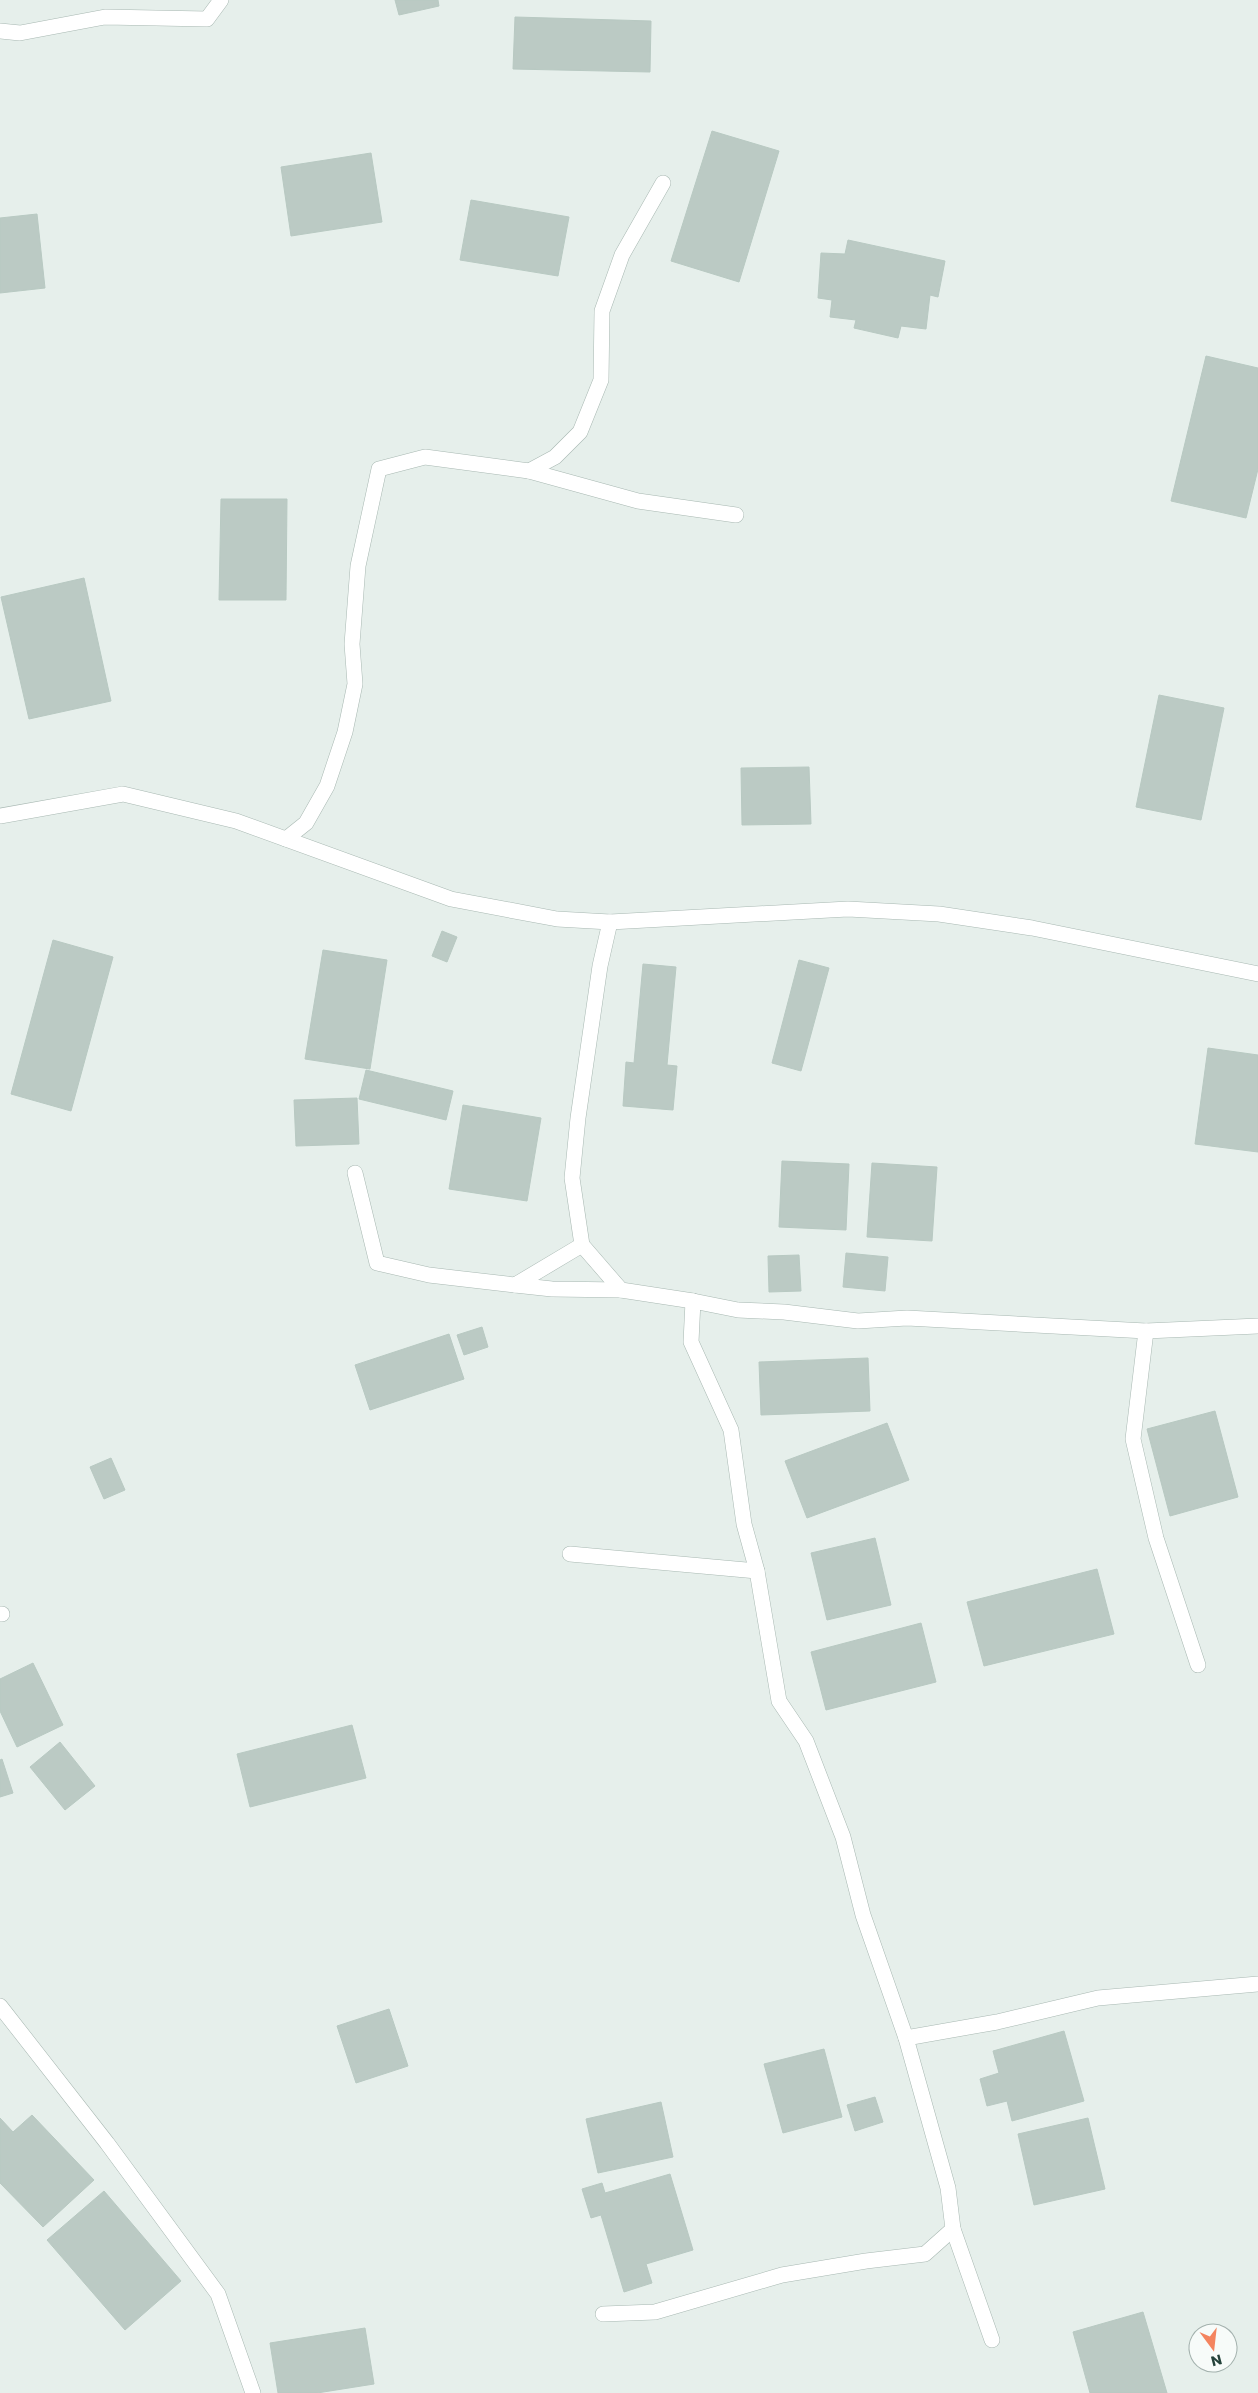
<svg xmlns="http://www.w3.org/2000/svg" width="1258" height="2393" font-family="Poppins,sans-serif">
<rect width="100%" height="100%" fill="#e6efeb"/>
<g fill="#bbcac4" stroke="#b8c9c2">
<path d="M 395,0 L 438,0 L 439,6 L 399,15 Z"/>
<path d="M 515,17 L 651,21 L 650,72 L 513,69 Z"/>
<path d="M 712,131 L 779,151 L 739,282 L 671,261 Z"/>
<path d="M 371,153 L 382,222 L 291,236 L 281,167 Z"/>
<path d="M 471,200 L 569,217 L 558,276 L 460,260 Z"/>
<path d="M 37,214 L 45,288 L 0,293 L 0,218 Z"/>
<path d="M 848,240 L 945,261 L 938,297 L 930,295 L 926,329 L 901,326 L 898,338 L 854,328 L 856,320 L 830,317 L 832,300 L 818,298 L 821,253 L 845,254 Z"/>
<path d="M 1206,356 L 1258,368 L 1258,469 L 1246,518 L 1171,501 Z"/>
<path d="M 221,499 L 287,499 L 286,600 L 219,600 Z"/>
<path d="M 84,578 L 111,701 L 29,719 L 1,597 Z"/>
<path d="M 1159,695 L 1224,708 L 1201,820 L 1136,807 Z"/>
<path d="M 809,767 L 811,824 L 742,825 L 741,768 Z"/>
<path d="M 442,931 L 457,937 L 447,962 L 432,956 Z"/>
<path d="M 53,940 L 113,957 L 71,1111 L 11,1094 Z"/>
<path d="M 323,950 L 387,960 L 370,1069 L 305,1059 Z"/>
<path d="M 799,960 L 829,968 L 801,1071 L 772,1063 Z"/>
<path d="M 643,964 L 676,967 L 667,1065 L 677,1066 L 673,1110 L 623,1106 L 626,1062 L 634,1063 Z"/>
<path d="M 1208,1048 L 1258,1055 L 1258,1152 L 1195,1144 Z"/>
<path d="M 366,1070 L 453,1091 L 446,1120 L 359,1099 Z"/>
<path d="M 357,1098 L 359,1144 L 296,1146 L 294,1100 Z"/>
<path d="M 463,1105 L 541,1118 L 527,1201 L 449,1189 Z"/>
<path d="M 782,1161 L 849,1164 L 846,1230 L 779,1227 Z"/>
<path d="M 872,1163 L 937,1167 L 932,1241 L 867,1237 Z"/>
<path d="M 846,1253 L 888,1257 L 885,1291 L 843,1287 Z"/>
<path d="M 799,1255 L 801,1291 L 769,1292 L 768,1256 Z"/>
<path d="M 482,1327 L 488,1347 L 464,1355 L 457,1335 Z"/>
<path d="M 449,1334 L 464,1379 L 370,1410 L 355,1365 Z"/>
<path d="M 868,1358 L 870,1411 L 761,1415 L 759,1362 Z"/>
<path d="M 1215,1411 L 1238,1497 L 1170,1516 L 1147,1429 Z"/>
<path d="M 887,1423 L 909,1480 L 807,1518 L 785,1461 Z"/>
<path d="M 111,1458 L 125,1490 L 104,1499 L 90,1467 Z"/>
<path d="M 875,1538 L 891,1605 L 827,1620 L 811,1553 Z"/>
<path d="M 1097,1569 L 1114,1634 L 984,1666 L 967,1602 Z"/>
<path d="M 921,1623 L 936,1682 L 826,1710 L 811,1652 Z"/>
<path d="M 33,1663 L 63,1725 L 17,1747 L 0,1711 L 0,1679 Z"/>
<path d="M 352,1725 L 366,1778 L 250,1807 L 237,1754 Z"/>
<path d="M 60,1742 L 95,1786 L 65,1810 L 30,1767 Z"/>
<path d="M 2,1759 L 13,1793 L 0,1797 L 0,1760 Z"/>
<path d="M 389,2009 L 408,2066 L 356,2083 L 337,2026 Z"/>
<path d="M 1064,2031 L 1084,2101 L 1012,2121 L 1007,2101 L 987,2106 L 980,2079 L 999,2073 L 993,2051 Z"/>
<path d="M 824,2049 L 842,2117 L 783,2133 L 764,2064 Z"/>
<path d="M 875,2097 L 883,2122 L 855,2131 L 847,2105 Z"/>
<path d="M 661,2102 L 673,2157 L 598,2173 L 586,2119 Z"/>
<path d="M 32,2115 L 94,2180 L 43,2227 L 0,2183 L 0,2118 L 13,2132 Z"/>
<path d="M 1088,2118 L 1105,2189 L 1034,2205 L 1018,2134 Z"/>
<path d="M 670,2174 L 693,2250 L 646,2264 L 652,2283 L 624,2292 L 601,2215 L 591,2218 L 582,2189 L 602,2183 L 605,2193 Z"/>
<path d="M 104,2191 L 181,2281 L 125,2330 L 47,2240 Z"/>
<path d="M 1143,2312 L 1167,2393 L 1090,2393 L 1073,2332 Z"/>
<path d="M 365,2328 L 374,2384 L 317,2393 L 278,2393 L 270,2343 Z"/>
</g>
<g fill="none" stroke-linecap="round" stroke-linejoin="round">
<g stroke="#a8b8b2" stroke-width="16">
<g id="minor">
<path d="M 0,31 L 20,33 L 105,17 L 207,19 L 221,0"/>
<path d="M 529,471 L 555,457 L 580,432 L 601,380 L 602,311 L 622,255 L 663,183"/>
<path d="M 0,816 L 123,794 L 236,821 L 451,899 L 557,919 L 610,922 L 848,909 L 939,914 L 1032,928 L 1258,974"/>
<path d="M 286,839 L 306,823 L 327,786 L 345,732 L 355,684 L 352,644 L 358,566 L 379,469 L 425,457 L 529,471 L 638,501 L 736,515"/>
<path d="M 610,922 L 600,966 L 578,1118 L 572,1178 L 582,1245 L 621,1290 L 693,1301"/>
<path d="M 355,1173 L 377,1263 L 429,1275 L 515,1285 L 582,1245"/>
<path d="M 515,1285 L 552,1289 L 621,1290"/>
<path d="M 1146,1331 L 1133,1439 L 1156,1538 L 1198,1665"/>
<path d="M 570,1554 L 757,1571"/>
<path d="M 0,1614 L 2,1614"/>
<path d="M 0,2006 L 107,2143 L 218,2294 L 253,2393"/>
<path d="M 906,2038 L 863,1915 L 843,1837 L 806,1741 L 779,1701 L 757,1571 L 744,1524 L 731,1430 L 691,1342 L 693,1301 L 738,1310 L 784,1312 L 858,1321 L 907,1318 L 1146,1331 L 1258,1326"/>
<path d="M 953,2229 L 992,2340"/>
<path d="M 603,2314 L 655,2312 L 782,2275 L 866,2261 L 925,2254 L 953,2229 L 948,2188 L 906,2038 L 997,2022 L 1098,1998 L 1258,1984"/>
</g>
</g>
<use href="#minor" stroke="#fff" stroke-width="15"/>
</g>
<g transform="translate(1213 2348) rotate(165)"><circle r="24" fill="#f7fbf9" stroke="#a3b1ad"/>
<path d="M0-4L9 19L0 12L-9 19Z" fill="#f4845f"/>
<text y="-8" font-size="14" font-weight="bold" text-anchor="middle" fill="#24423a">N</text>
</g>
</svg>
